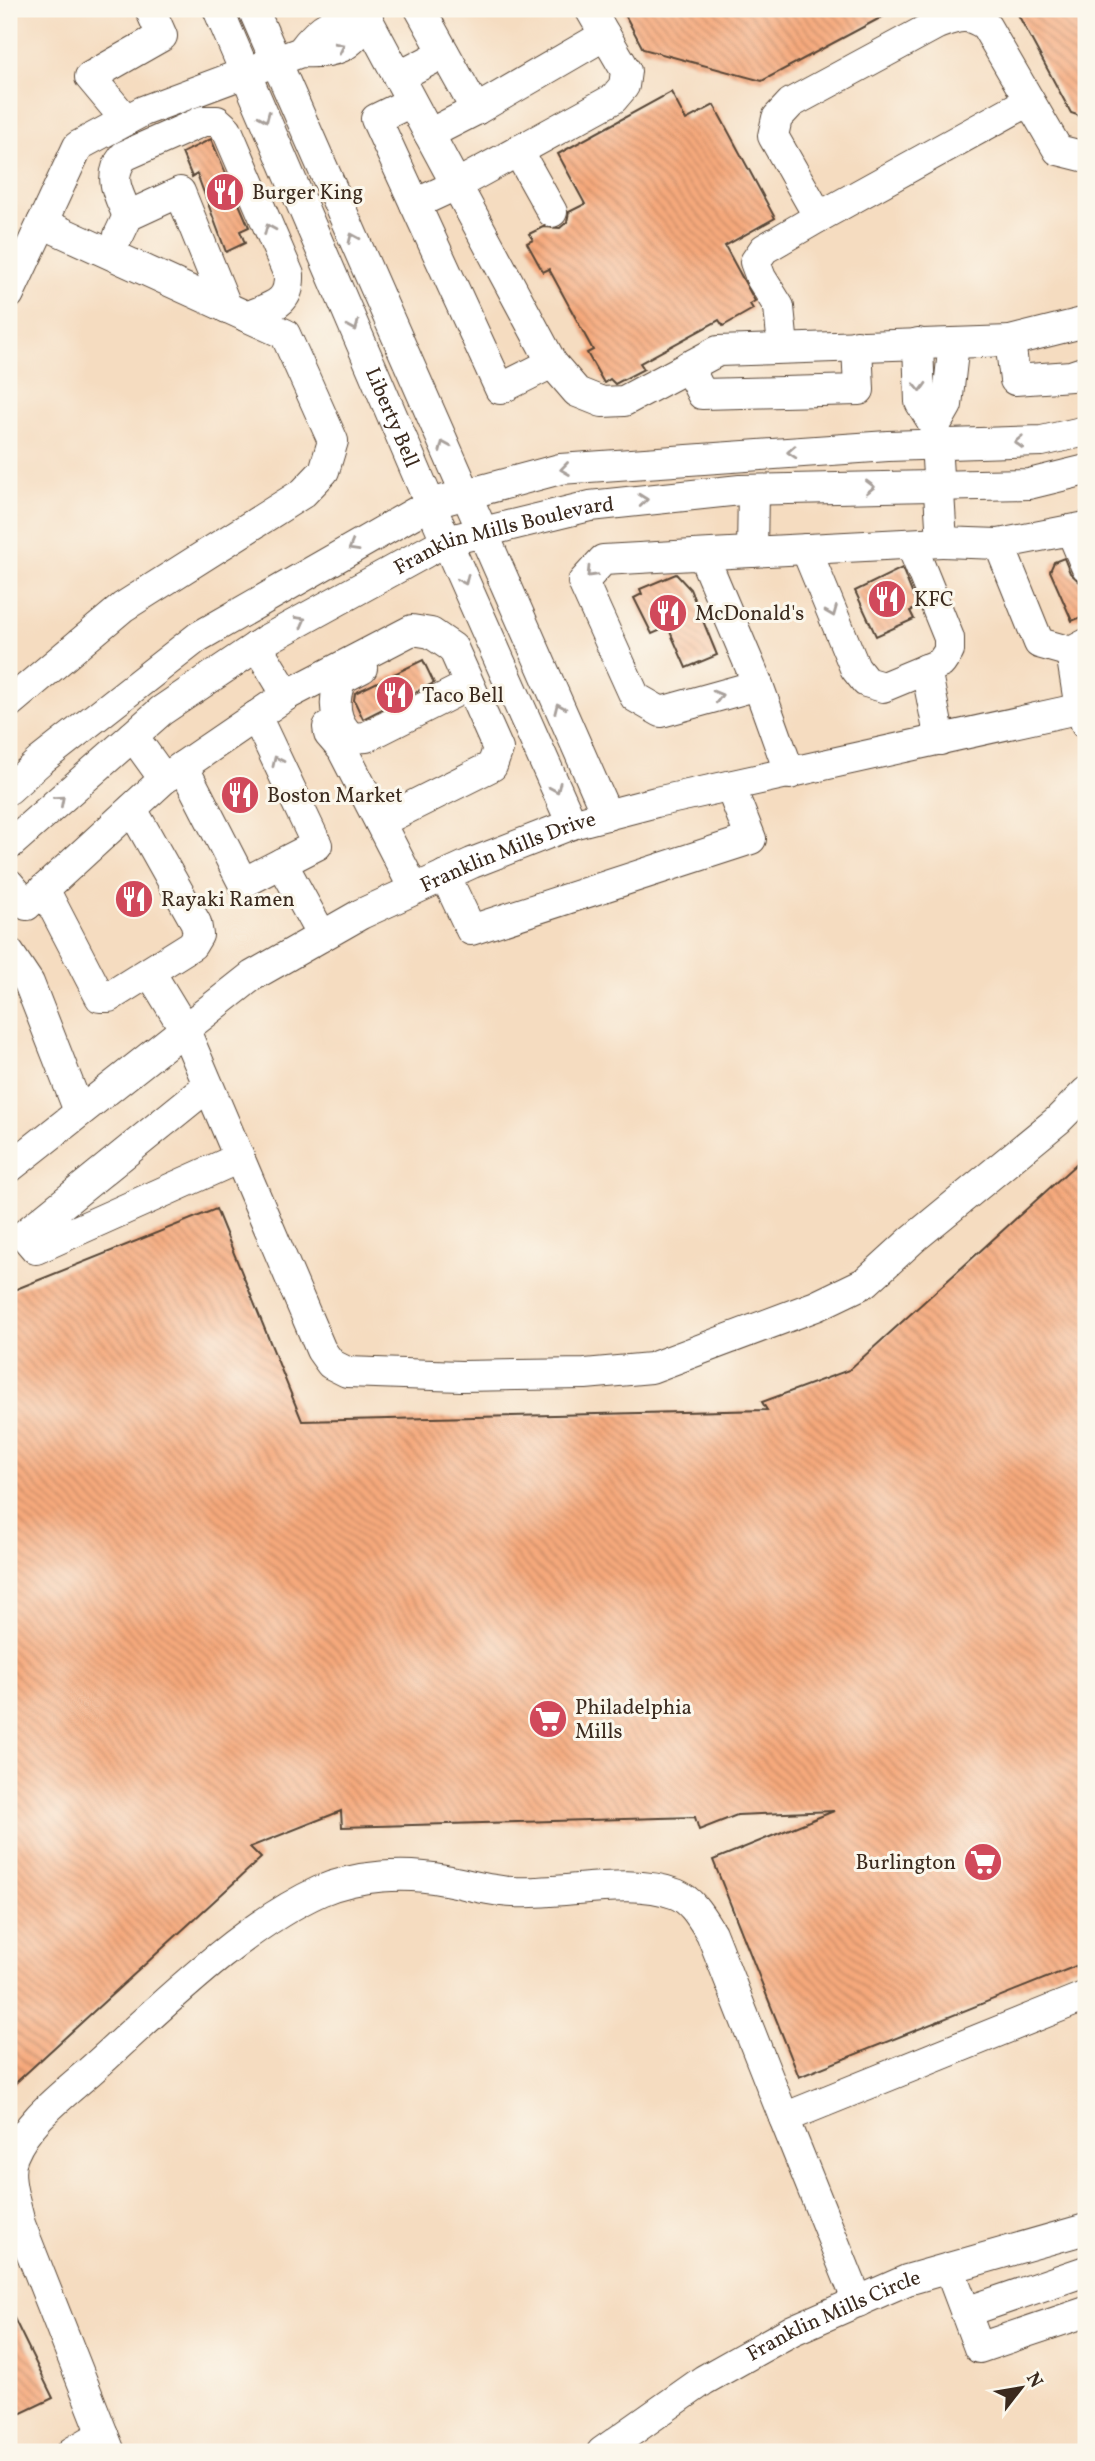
<svg xmlns="http://www.w3.org/2000/svg" width="1095" height="2461" font-family="Vollkorn,serif">
<defs>
<pattern id="building-back-hatch" width="6" height="6" patternUnits="userSpaceOnUse" patternTransform="scale(1.75)"><rect width="6" height="6" fill="#f6a97c"/><path d="M-1 5l2 2M0 0l6 6M5-1l2 2" fill="none" stroke="#c88a65"/></pattern>
</defs>
<rect width="100%" height="100%" fill="#fbf7ec"/>
<filter id="ink" filterUnits="userSpaceOnUse"><feTurbulence type="fractalNoise" baseFrequency=".0143" numOctaves="2"/><feDisplacementMap in="SourceGraphic" scale="14" xChannelSelector="R" yChannelSelector="G"/><feConvolveMatrix kernelMatrix="1 2 1 2 8 2 1 2 1" color-interpolation-filters="sRGB"/></filter>
<filter id="wash" filterUnits="userSpaceOnUse"><feTurbulence type="fractalNoise" baseFrequency=".00686" numOctaves="4" result="noise"/><feDisplacementMap in="SourceGraphic" scale="28" xChannelSelector="R" yChannelSelector="G"/><feGaussianBlur stdDeviation="1.57" result="paint"/><feColorMatrix in="noise" values="0 0 0 0 0 0 0 0 0 0 0 0 0 0 0 0 0 1.4 0 .05"/><feComposite in="paint" operator="in"/></filter>
<g filter="url(#wash)">
<rect width="100%" height="100%" fill="#f5dcc0"/>
<g id="blocks">
<g fill="url(#building-back-hatch)">
<path d="M 622,9 L 897,9 L 762,81 L 643,49 Z"/>
<path d="M 1015,9 L 1086,9 L 1086,118 L 1071,113 Z"/>
<path d="M 671,92 L 686,120 L 714,105 L 775,218 L 725,246 L 755,301 L 750,304 L 753,309 L 723,326 L 719,320 L 640,363 L 644,369 L 615,384 L 610,379 L 604,383 L 587,353 L 593,350 L 549,269 L 543,272 L 527,243 L 533,240 L 529,234 L 543,227 L 560,228 L 567,222 L 569,212 L 585,204 L 558,154 Z"/>
<path d="M 211,139 L 249,227 L 240,231 L 245,243 L 226,252 L 197,174 L 192,177 L 182,153 Z"/>
<path d="M 1064,558 L 1070,573 L 1086,588 L 1086,615 L 1072,621 L 1050,571 L 1054,562 Z"/>
<path d="M 902,568 L 918,608 L 910,611 L 914,619 L 876,636 L 855,591 Z"/>
<path d="M 676,574 L 690,589 L 717,655 L 686,668 L 668,627 L 652,634 L 634,598 L 642,594 L 640,589 Z"/>
<path d="M 423,660 L 434,683 L 363,719 L 354,700 L 355,693 Z"/>
<path d="M 1086,1155 L 1086,1962 L 799,2077 L 713,1860 L 834,1811 L 737,1815 L 699,1830 L 695,1817 L 342,1827 L 341,1811 L 250,1847 L 261,1858 L 9,2089 L 9,1292 L 216,1209 L 302,1421 L 767,1410 L 762,1402 L 849,1370 Z"/>
<path d="M 9,2308 L 53,2398 L 9,2419 Z"/>
</g>
</g>
</g>
<g filter="url(#ink)">
<use href="#blocks" fill-opacity="0" stroke="#574536" stroke-width="2"/>
<g fill="none" stroke-linecap="round" stroke-linejoin="round">
<g stroke="#574536" stroke-width="32">
<g id="minor">
<path id="s1" d="M 218,9 L 430,504 L 572,824"/>
<path d="M 253,9 L 607,815"/>
<path d="M 362,9 L 552,363 L 577,392 L 602,402 L 624,401 L 718,351 L 1010,341 L 1086,322"/>
<path d="M 420,9 L 476,110 L 605,35"/>
<path d="M 398,77 L 444,53"/>
<path d="M 411,102 L 376,119 L 500,389 L 552,363"/>
<path d="M 126,120 L 90,77 L 162,36 L 150,9"/>
<path d="M 429,134 L 476,110"/>
<path d="M 518,151 L 552,212"/>
<path d="M 415,204 L 456,185 L 613,99 L 624,86 L 626,71 L 590,9"/>
<path d="M 128,216 C 118,193 107,177 124,156 L 203,121 L 217,121 L 227,130 L 289,275 C 290,305 271,306 247,317"/>
<path d="M 819,217 L 1029,101"/>
<path d="M 119,235 L 128,216 L 180,192 L 227,308"/>
<path d="M 9,294 L 78,146 L 143,111 L 301,52 C 335,54 351,48 368,18 C 336,17 320,26 301,52"/>
<path d="M 1010,341 L 1015,380 L 1071,376 L 1086,371"/>
<path d="M 918,343 L 920,402 L 935,426"/>
<path d="M 954,343 L 947,405 L 935,426 L 942,542 L 999,544"/>
<path d="M 783,347 L 779,307 L 761,278 L 755,262 L 764,249 L 819,217 L 773,136 L 777,118 L 791,103 L 937,24 C 957,17 968,12 986,26 L 1058,150 L 1086,157"/>
<path d="M 688,366 L 702,394 L 859,390 L 857,345"/>
<path d="M 1086,527 L 999,544 L 1039,643 L 1071,652 L 1086,644"/>
<path d="M 1071,530 L 1086,566"/>
<path d="M 806,549 L 855,668 L 866,682 L 883,687 L 941,663 L 949,651 L 949,638 L 911,544"/>
<path d="M 752,552 L 753,490"/>
<path d="M 703,555 L 758,685 L 661,712 L 635,697 L 583,582 L 603,560 C 716,554 829,547 942,542"/>
<path d="M 257,646 L 287,695 L 412,630 L 431,633 L 453,648 L 498,749 L 492,766 L 380,822"/>
<path d="M 1071,652 L 1080,709 L 1086,724"/>
<path d="M 362,668 L 341,679 C 332,701 334,723 352,738 L 366,737 L 469,685"/>
<path d="M 926,669 L 940,740"/>
<path d="M 758,685 L 790,774"/>
<path d="M 9,703 L 123,607 L 303,493 L 324,471 L 333,441 L 285,334 L 42,223"/>
<path d="M 328,727 L 329,734 L 342,749 L 414,889"/>
<path d="M 133,736 L 164,779"/>
<path d="M 183,766 L 243,883 L 317,845 L 256,716"/>
<path d="M 9,789 L 40,761 L 198,637 L 430,504 L 560,469 L 888,446 L 1042,441 L 1086,431"/>
<path id="s2" d="M 9,845 L 161,711 L 266,640 L 446,541 L 590,506 L 740,490 L 1029,484 L 1086,470"/>
<path d="M 282,863 L 322,936"/>
<path d="M 445,875 L 471,930 L 751,839 L 730,786"/>
<path d="M 9,884 L 27,905 L 164,779 L 287,695"/>
<path d="M 44,889 L 100,997 L 109,997 L 192,945 L 198,935 L 196,923 L 132,809"/>
<path d="M 9,953 L 29,983 L 79,1111"/>
<path d="M 150,972 L 184,1028 L 321,1350 L 331,1364 L 347,1372 L 461,1376 L 585,1374 L 651,1368 L 816,1306 L 866,1282 L 913,1239 L 1058,1120 L 1086,1092"/>
<path d="M 208,1086 L 24,1235 L 36,1249 L 239,1158"/>
<path id="s3" d="M 9,1168 L 252,976 L 361,914 L 472,863 L 572,824 L 656,802 L 1086,707"/>
<path d="M 949,2268 L 979,2348 L 1086,2312"/>
<path d="M 858,2302 L 784,2118 L 1086,1996"/>
<path d="M 966,2312 L 1086,2271"/>
<path d="M 72,2452 L 103,2434"/>
<path d="M 110,2452 L 20,2224 C 16,2204 5,2176 13,2156 C 29,2117 69,2091 99,2063 C 163,2005 241,1927 320,1891 C 357,1875 406,1872 445,1880 C 468,1884 489,1891 513,1892 C 561,1895 631,1876 676,1894 C 693,1901 702,1919 711,1933 L 784,2118"/>
<path id="s4" d="M 602,2452 L 704,2380 L 793,2330 L 907,2280 L 1086,2229"/>
</g>
</g>
<use href="#minor" stroke="#fff" stroke-width="30"/>
</g>
<defs><path id="oneway-chevron" d="M-2-3.5L2.5 0L-2 3.5" fill="none" stroke-width="1.6" stroke-linecap="round" stroke-linejoin="round" transform="scale(1.75)"/></defs>
<g stroke="#a79f9a">
<use href="#oneway-chevron" transform="translate(340 47) rotate(-26)"/>
<use href="#oneway-chevron" transform="translate(265 117) rotate(67)"/>
<use href="#oneway-chevron" transform="translate(269 229) rotate(-113)"/>
<use href="#oneway-chevron" transform="translate(353 238) rotate(-114)"/>
<use href="#oneway-chevron" transform="translate(354 326) rotate(67)"/>
<use href="#oneway-chevron" transform="translate(920 387) rotate(88)"/>
<use href="#oneway-chevron" transform="translate(1019 442) rotate(178)"/>
<use href="#oneway-chevron" transform="translate(444 446) rotate(-114)"/>
<use href="#oneway-chevron" transform="translate(792 452) rotate(176)"/>
<use href="#oneway-chevron" transform="translate(565 469) rotate(172)"/>
<use href="#oneway-chevron" transform="translate(870 487) rotate(-1)"/>
<use href="#oneway-chevron" transform="translate(643 500) rotate(-6)"/>
<use href="#oneway-chevron" transform="translate(353 547) rotate(150)"/>
<use href="#oneway-chevron" transform="translate(591 573) rotate(134)"/>
<use href="#oneway-chevron" transform="translate(464 580) rotate(66)"/>
<use href="#oneway-chevron" transform="translate(832 612) rotate(68)"/>
<use href="#oneway-chevron" transform="translate(301 621) rotate(-29)"/>
<use href="#oneway-chevron" transform="translate(718 696) rotate(-15)"/>
<use href="#oneway-chevron" transform="translate(559 708) rotate(-114)"/>
<use href="#oneway-chevron" transform="translate(277 761) rotate(-115)"/>
<use href="#oneway-chevron" transform="translate(556 788) rotate(66)"/>
<use href="#oneway-chevron" transform="translate(60 800) rotate(-41)"/>
</g>
</g>
<defs>
<g id="restaurant-disc" transform="scale(2.0125)"><circle r="9.5" fill="#d1495b" stroke="#fbf7ec"/><path d="M-5-6h1v4h1v-4h1v4h1v-4h1v5L-1.5 .5V6h-2V.5L-5-1ZM5-6V6H3V1.5H1.5Q1.5-4 5-6Z" fill="#fff"/></g>
<g id="supermarket-disc" transform="scale(2.0125)"><circle r="9.5" fill="#d1495b" stroke="#fbf7ec"/><path d="M-6-5.5h2.5l.6 2H6L4.5 2H-2.5L-4.4-4H-6ZM-1.5 3.2a1.3 1.3 0 1 0 .1 0ZM3 3.2a1.3 1.3 0 1 0 .1 0Z" fill="#fff"/></g>
</defs>
<g fill-rule="evenodd">
<use href="#restaurant-disc" x="225" y="192"/>
<use href="#restaurant-disc" x="887" y="599"/>
<use href="#restaurant-disc" x="668" y="613"/>
<use href="#restaurant-disc" x="395" y="695"/>
<use href="#restaurant-disc" x="240" y="795"/>
<use href="#restaurant-disc" x="134" y="899"/>
<use href="#supermarket-disc" x="548" y="1719"/>
<use href="#supermarket-disc" x="983" y="1862"/>
</g>
<g text-anchor="middle" stroke-width="6" stroke-linejoin="round" paint-order="stroke">
<g font-size="21" fill="#3b2a1e" stroke="#fbf7ec" text-anchor="start">
<text x="252" y="199">Burger King</text>
<text x="914" y="606">KFC</text>
<text x="695" y="620">McDonald's</text>
<text x="422" y="702">Taco Bell</text>
<text x="267" y="802">Boston Market</text>
<text x="161" y="906">Rayaki Ramen</text>
<text x="575" y="1714">Philadelphia<tspan x="575" dy="24">Mills</tspan></text>
<text x="956" y="1869" text-anchor="end">Burlington</text>
</g>
<g font-size="21" fill="#3b2a1e" stroke="#fbf7ec">
<text dy="7" stroke="none"><textPath href="#s1" startOffset="444">Liberty Bell</textPath></text>
<text dy="7" stroke="none"><textPath href="#s2" startOffset="592">Franklin Mills Boulevard</textPath></text>
<text dy="7" stroke="none"><textPath href="#s3" startOffset="595">Franklin Mills Drive</textPath></text>
<text dy="7" stroke="none"><textPath href="#s4" startOffset="270">Franklin Mills Circle</textPath></text>
</g>
</g>
<rect width="1095" height="2461" fill="none" stroke="#fbf7ec" stroke-width="35"/>
<g transform="translate(1021 2388) rotate(59)" stroke="#fbf7ec" stroke-width="5" paint-order="stroke">
<path d="M0-5L12 26L0 18L-12 26Z" fill="#3b2a1e"/>
<text y="-10" font-size="19" font-weight="bold" text-anchor="middle" fill="#3b2a1e">N</text>
</g>
</svg>
